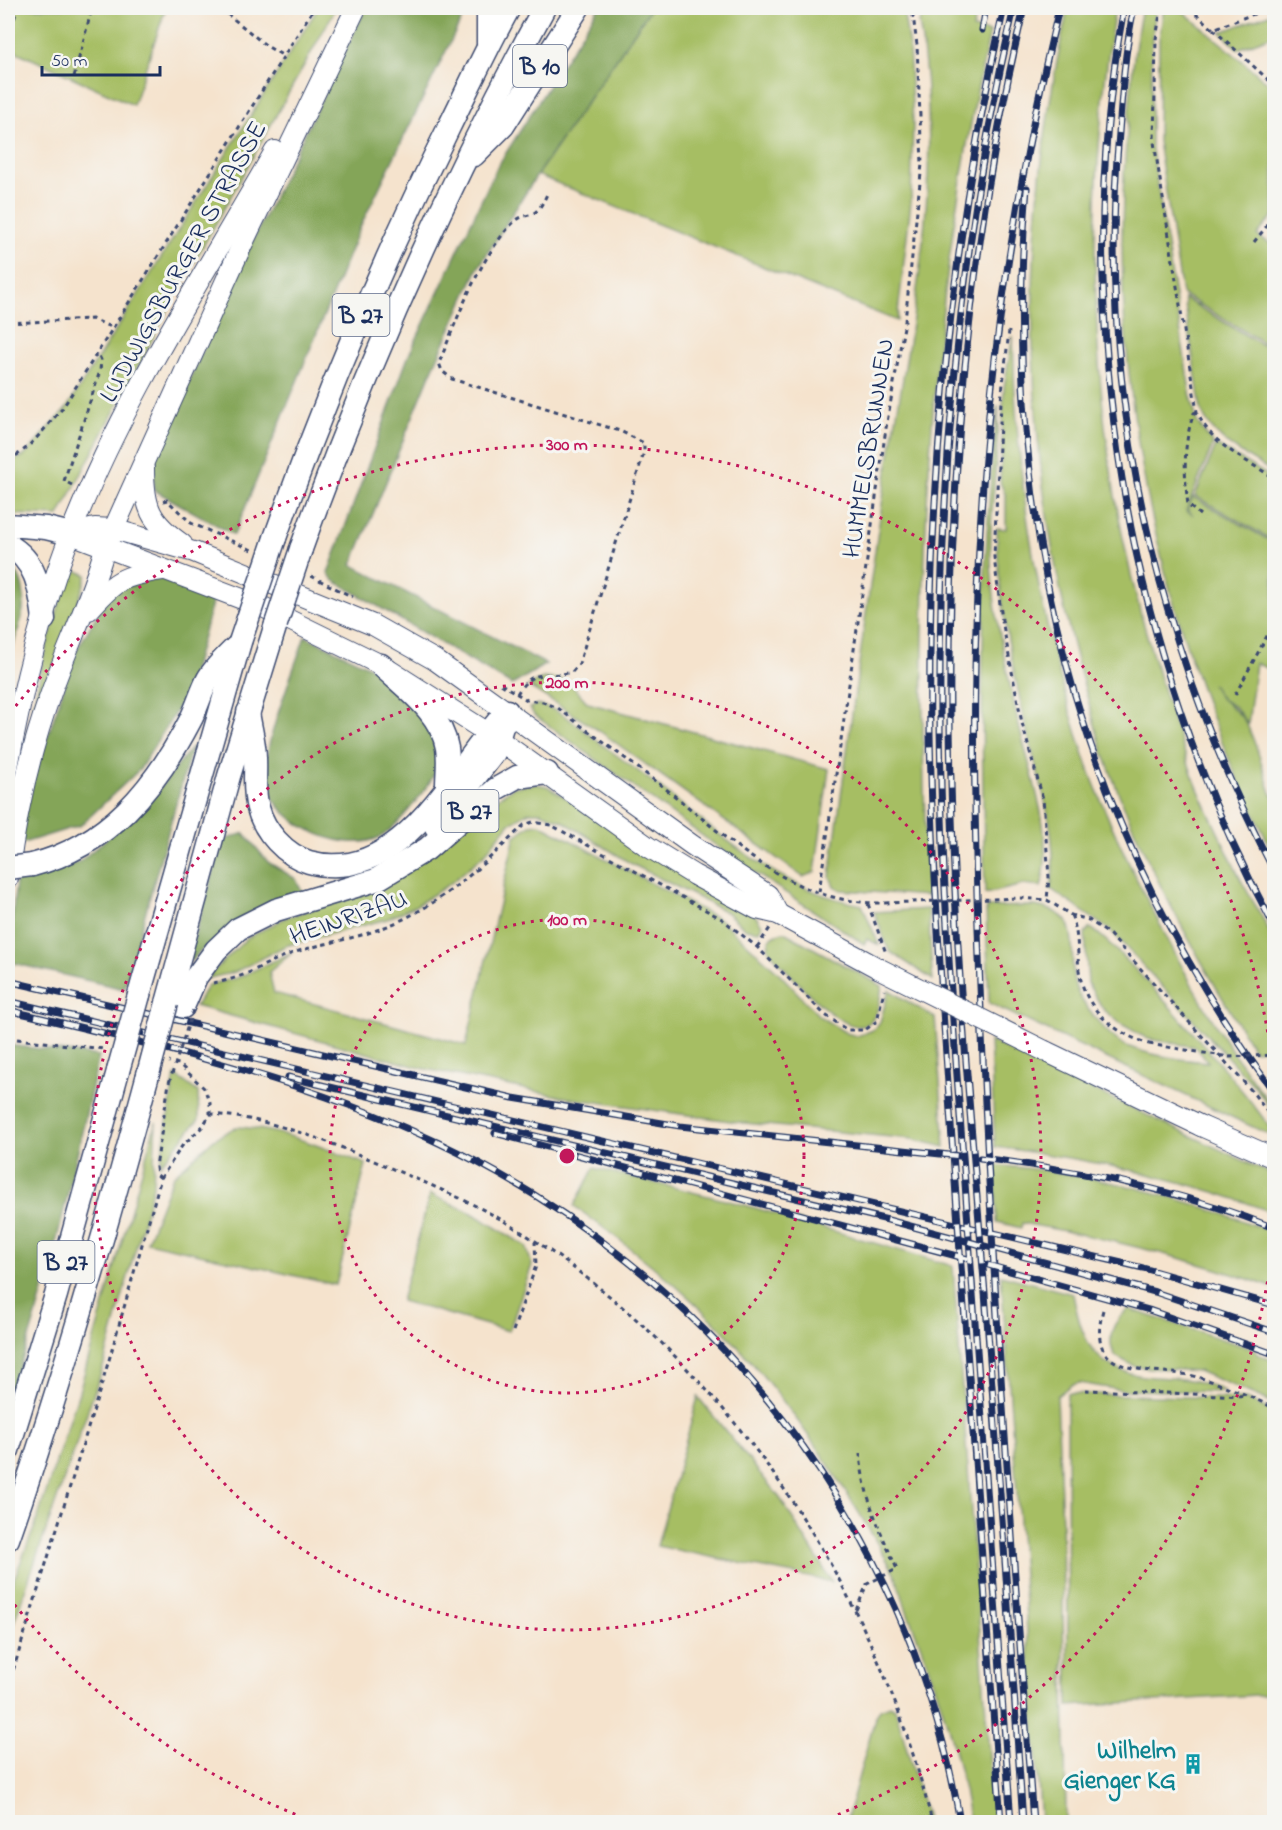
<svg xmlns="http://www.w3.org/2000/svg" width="1282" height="1830" font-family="'Indie Flower',sans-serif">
<rect width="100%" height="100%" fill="#f6f6f2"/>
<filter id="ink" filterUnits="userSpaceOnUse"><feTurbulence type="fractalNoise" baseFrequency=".0167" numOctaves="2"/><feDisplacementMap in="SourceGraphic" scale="12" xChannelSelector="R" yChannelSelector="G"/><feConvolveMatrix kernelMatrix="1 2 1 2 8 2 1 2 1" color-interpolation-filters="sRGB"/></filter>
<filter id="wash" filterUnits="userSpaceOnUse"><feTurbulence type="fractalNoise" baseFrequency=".008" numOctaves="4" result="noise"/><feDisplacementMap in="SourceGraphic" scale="24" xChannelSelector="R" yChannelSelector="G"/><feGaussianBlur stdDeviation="1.35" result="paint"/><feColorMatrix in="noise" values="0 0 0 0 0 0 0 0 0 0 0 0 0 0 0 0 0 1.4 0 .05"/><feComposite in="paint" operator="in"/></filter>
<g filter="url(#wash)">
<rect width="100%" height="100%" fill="#f5e3cd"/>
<g fill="#a6be63" stroke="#607660" stroke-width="1.5">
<path d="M 16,8 L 166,8 L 133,105 L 8,48 Z"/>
<path d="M 318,8 L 336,8 L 171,304 L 59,516 L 8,514 L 8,462 L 24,456 L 66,409 Z"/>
<path d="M 651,8 L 903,8 L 909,47 L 913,123 L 911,202 L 897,321 L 537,175 Z"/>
<path d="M 925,8 L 977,8 L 973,29 L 990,32 C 925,314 914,608 928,896 L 841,890 L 834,886 L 830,877 C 847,753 863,628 882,504 C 906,346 948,183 919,22 Z"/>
<path d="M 1068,8 L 1115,8 C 1081,221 1089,446 1152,653 C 1164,692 1177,732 1191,771 C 1204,806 1222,840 1238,874 C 1246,892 1272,929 1274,946 C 1278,979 1275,1015 1274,1048 L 1254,1050 C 1197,958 1144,864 1107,763 C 1098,739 1092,713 1085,689 C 1020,466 1017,233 1068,8 Z"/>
<path d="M 1142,8 L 1156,8 L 1152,39 L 1151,143 L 1190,392 L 1197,422 L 1213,444 L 1186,511 L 1193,515 L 1187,510 L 1193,497 L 1274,543 L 1274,672 L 1256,663 L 1248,724 L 1235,707 L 1220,698 L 1212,684 C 1221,705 1237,706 1247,725 C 1258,747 1264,773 1272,796 L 1274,797 L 1274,856 C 1260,824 1243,793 1230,762 C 1146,564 1108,347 1127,133 C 1131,91 1133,49 1142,8 Z"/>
<path d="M 1164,8 L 1179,8 L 1274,88 L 1274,215 L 1257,235 L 1274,246 L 1274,349 L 1182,294 L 1158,141 L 1159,39 Z"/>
<path d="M 1274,12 L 1274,35 L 1238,49 L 1221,32 Z"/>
<path d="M 1184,298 L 1274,352 L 1274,473 C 1246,455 1214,442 1201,410 Z"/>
<path d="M 1013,336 C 1015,482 1040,629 1088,767 C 1109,825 1137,882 1166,936 C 1197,997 1231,1055 1274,1108 L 1274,1114 L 1255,1087 L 1112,932 L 1051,889 C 1060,832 1037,777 1025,723 C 1011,659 997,594 997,528 L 1006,529 L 1006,496 L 1000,482 L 1004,387 Z"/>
<path d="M 998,405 C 1000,465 985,526 993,587 C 998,633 1009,681 1019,726 C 1031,776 1055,836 1041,887 L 1023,885 L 985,894 C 981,731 979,566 998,405 Z"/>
<path d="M 1216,445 L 1274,479 L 1274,541 L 1195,496 Z"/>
<path d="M 70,568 L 87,575 L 18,781 L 44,656 Z"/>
<path d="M 543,678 L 567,680 L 588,703 L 829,769 L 815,872 L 803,877 L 598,730 L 528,686 Z"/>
<path d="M 535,705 C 560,706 585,732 604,746 C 630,765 656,784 681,804 C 737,849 789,892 862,905 L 879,945 L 867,939 L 864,944 L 746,867 L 534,715 L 530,708 Z"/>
<path d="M 536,784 L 547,786 L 755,915 L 762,925 L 759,931 L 746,929 L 726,912 L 630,863 L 563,821 L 541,812 L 529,812 L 510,823 L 484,855 L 451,883 L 417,905 L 387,919 L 285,946 L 235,972 L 206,979 L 247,938 L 287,917 L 351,898 L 514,787 Z"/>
<path d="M 540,824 L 721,920 L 778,972 L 819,1016 L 846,1033 L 857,1036 L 873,1030 L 880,1022 L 889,990 L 935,1018 L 945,1147 L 912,1139 L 744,1123 L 569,1098 L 421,1068 L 195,1006 L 208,985 L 237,978 L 293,952 L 269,972 L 274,993 L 466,1045 L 515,836 L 530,825 Z"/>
<path d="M 1035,906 C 1048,908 1067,914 1070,930 C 1075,947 1070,967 1075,985 C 1079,1002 1111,1040 1127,1046 C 1151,1056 1182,1060 1208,1062 L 1196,1047 L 1148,1039 L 1121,1024 L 1103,1009 L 1088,984 L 1085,933 L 1090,928 C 1110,935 1273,1119 1274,1137 L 989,1003 L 986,907 Z"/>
<path d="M 928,909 L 932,971 L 933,980 L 889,951 L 874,912 Z"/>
<path d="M 784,932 L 882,986 C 880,997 879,1014 870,1022 C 846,1045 785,967 769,951 C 766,939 773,934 784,932 Z"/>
<path d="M 990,1041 L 1274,1175 L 1274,1213 C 1185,1178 1090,1159 995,1147 Z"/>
<path d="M 175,1075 L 198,1092 L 199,1119 L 160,1165 Z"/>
<path d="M 156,1122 L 153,1186 L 103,1367 L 8,1639 L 8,1594 L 35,1526 L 78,1395 Z"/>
<path d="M 236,1127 C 281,1128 325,1149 366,1164 L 336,1285 L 147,1242 L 173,1176 L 214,1139 Z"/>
<path d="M 995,1165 C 1091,1173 1186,1197 1274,1233 L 1274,1288 C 1192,1259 1108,1238 1022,1223 L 1021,1228 L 997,1222 Z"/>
<path d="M 594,1168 L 745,1205 L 953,1266 L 994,1822 L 970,1822 C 958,1750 936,1682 908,1614 C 903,1601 900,1584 893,1571 C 847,1489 794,1407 730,1338 C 683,1288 629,1246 574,1206 Z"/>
<path d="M 430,1194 L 472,1213 L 526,1246 L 532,1265 L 509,1331 L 401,1301 Z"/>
<path d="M 1001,1275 L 1073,1294 C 1083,1346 1096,1372 1153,1377 C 1168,1378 1184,1378 1199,1382 C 1207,1385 1219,1386 1224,1392 L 1121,1390 L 1079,1383 L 1071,1385 L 1057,1396 L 1062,1525 L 1066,1822 L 1041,1822 Z"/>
<path d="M 1129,1309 L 1256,1350 L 1257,1354 L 1274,1361 L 1274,1403 L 1198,1371 L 1136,1367 L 1115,1356 C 1105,1337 1114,1320 1129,1309 Z"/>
<path d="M 1067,1393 L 1246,1399 L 1274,1412 L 1274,1694 L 1068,1706 Z"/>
<path d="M 698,1397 L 780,1498 L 832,1582 L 657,1546 Z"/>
<path d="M 890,1705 L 895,1708 L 928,1822 L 846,1822 L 875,1718 L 880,1709 Z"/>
</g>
<g fill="#84a559" stroke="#506a5c" stroke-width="1.5">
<path d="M 366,8 L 467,8 L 361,225 L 234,535 L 154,490 L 154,457 L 250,246 Z"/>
<path d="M 598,8 L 651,8 L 537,175 L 478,268 L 430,375 L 352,565 L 546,664 L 512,685 L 333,580 L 328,573 L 408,357 L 497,167 Z"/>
<path d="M 8,562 C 38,590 18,629 8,662 Z"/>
<path d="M 157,576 L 214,596 L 187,694 L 140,769 L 81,825 L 17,845 L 23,810 L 76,651 L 110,592 Z"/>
<path d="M 305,636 L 372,668 L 436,731 C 436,742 439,756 437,767 C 432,784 396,829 380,837 C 341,856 269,820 265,776 C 263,745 294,669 305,636 Z"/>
<path d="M 192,747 L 124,989 L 8,962 L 16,880 L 79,862 L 146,805 Z"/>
<path d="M 244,833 L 268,862 L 296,879 L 302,892 L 204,948 L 191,961 L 189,955 L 223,840 Z"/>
<path d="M 8,1045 L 99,1056 C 73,1172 49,1289 8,1401 Z"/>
</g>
</g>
<g filter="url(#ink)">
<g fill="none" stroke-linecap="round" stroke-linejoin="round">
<g stroke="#3c4a6f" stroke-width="22">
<g id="major">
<path d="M 144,468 C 144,507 150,522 182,544"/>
<path d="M 71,534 L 263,607 L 381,665 L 499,740 L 647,846 L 694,875 L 757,909 L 778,914 L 878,968"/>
<path d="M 71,534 L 95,528 L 113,529 L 194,552 L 373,625 L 435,660 L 692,845 L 768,895 L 778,914"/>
<path d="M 89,610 C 116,580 121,576 162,570"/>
<path d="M 8,767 C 22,689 42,610 70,535 C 122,400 204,276 275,151"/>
<path d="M 8,878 C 16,813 30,751 52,690 C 69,643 92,596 105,548 L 242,245 L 356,8"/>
<path d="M 1045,1051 L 1201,1126"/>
</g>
</g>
<g stroke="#3c4a6f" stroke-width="25">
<g id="highway">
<path d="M 488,8 L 488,43"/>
<path d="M 474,155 L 503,126 L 578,8"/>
<path d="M 8,525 L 46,528 L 71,534"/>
<path d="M 275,538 C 325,398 382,262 448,129 C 468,89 487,47 509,8"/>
<path d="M 8,545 C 37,561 40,590 44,619"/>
<path d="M 301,549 C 368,362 449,182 544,8"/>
<path d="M 381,665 C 406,689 441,712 447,748 C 449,760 447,774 447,786"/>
<path d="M 248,712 C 250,727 255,743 255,758 C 256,774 253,791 258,808 C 264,831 285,855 309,862 C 402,887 454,768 507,711"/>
<path d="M 436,827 L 494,753 L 505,717"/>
<path d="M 32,865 C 108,846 155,788 190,721 C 197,708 201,692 208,679 C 214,668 226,657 235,648"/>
<path d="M 139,995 L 240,642"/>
<path d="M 167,1003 L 229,776 L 276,624"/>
<path d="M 183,1007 L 196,977 L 216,950 L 238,929 L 276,910 L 376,880 L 427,849 L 496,789 L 517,777 L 547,773"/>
<path d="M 8,1450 L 56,1295 L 118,1071"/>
<path d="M 8,1539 C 61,1387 105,1233 147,1078"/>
</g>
</g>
<g stroke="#3c4a6f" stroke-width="3" stroke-dasharray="4.5 4.5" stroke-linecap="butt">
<path d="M 220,8 L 268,47 L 282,55"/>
<path d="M 1161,8 L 1156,39 L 1154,142 L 1197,412 C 1211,445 1245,459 1274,478"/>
<path d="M 1189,8 L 1213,29 L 1270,8"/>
<path d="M 914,15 L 918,8"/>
<path d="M 1213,29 L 1274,85"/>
<path d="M 8,45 L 17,8"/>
<path d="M 74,77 L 92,8"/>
<path d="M 1254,242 L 1274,217"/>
<path d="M 8,323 L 92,319 L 114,328"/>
<path d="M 1009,331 L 1001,401 L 994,557 L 1002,620 L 1022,723 L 1043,799 L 1049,877 L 1047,900"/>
<path d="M 1197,412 L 1194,413 C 1183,443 1184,473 1188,505 L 1200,515"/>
<path d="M 8,460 C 30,450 45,427 62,409 L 314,8"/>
<path d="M 72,485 L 64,481 L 100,371 L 101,360 L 98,354"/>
<path d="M 163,501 L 167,500 L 191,523 L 252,550"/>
<path d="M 311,576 L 353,597"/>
<path d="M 501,684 L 527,700 L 543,702 L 558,708 C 595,737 634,764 671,793 C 736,845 794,905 885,903"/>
<path d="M 517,694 C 533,666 547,679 572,672 L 579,664 L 644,452 L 644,443 L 620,431 L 452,379 L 442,371 L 439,363 C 458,317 477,263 510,226 C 527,207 533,226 547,194"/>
<path d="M 1235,695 L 1274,623"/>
<path d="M 819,892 L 886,428 L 905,321 L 922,164 L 917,45 L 912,8"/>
<path d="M 1020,898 L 1047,900 L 1071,915 L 1089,920 L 1110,935 L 1251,1090 L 1274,1121"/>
<path d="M 868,904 L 886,953"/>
<path d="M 1071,915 C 1079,933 1077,951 1079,970 C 1084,1009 1114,1033 1149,1044"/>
<path d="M 757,947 L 770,928"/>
<path d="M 213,983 C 243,979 259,966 285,956 C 315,944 347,941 377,930 C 437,909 480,868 524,825 L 533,822 L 551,825 L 722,919 L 757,947 L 824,1014 L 847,1030 L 865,1030 L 877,1021 L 884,990"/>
<path d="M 8,1038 L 104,1049"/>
<path d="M 210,1114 C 274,1118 338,1145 395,1170 C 433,1186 472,1202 507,1223 C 723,1354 873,1580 932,1822"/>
<path d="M 161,1178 L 157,1175 L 156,1167 L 169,1083"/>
<path d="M 1103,1310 C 1083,1383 1154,1365 1197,1377 C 1224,1384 1249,1396 1274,1408"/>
<path d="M 513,1331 L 536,1266 L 535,1242"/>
<path d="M 1085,1390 L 1246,1396"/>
<path d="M 856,1610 L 867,1584 L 897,1569 C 880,1531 863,1495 860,1453"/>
<path d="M 8,1687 L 109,1360 L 161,1178 L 182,1146 L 203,1126 L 210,1114 L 210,1103 L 204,1088 L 179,1064 L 169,1062"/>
</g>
<use href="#major" stroke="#fff" stroke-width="20"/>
<use href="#highway" stroke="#fff" stroke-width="22"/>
<g stroke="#1b2f5e" stroke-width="7">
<g id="rail">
<path d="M 1124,8 C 1067,313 1126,654 1274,926"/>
<path d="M 1134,8 C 1125,49 1122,91 1119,133 C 1096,390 1155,643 1274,871"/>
<path d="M 982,30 L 986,8"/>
<path d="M 1027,188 C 999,517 1077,826 1274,1092"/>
<path d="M 8,981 L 513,1098 L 680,1126 L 959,1156"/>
<path d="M 8,1001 L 1143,1268 L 1274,1305"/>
<path d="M 8,1010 C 154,1045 302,1078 439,1143 C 710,1271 910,1524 960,1822"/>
<path d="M 288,1077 L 888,1220 L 1155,1292 L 1274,1332"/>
<path d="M 495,1133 L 968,1259"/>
<path d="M 980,1158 C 1080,1170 1181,1190 1274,1228"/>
<path d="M 988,1265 L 1149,1310 L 1274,1354"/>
<path d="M 1001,1822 C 987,1618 972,1414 957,1210 C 946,1052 933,894 930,735 C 927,491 949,245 1004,8"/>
<path d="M 1011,1822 C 996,1609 980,1396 965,1183 C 956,1061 946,939 942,817 C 933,547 952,272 1014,8"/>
<path d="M 1023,1822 C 1011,1646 999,1469 985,1293 C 972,1134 957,976 952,817 C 943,547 961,272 1024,8"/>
<path d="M 1033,1822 C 1014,1561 993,1299 982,1036 C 974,844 969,651 985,459 C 997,306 1023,157 1059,8"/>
</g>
</g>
<use href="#rail" stroke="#f6f6f2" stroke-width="4.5" stroke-dasharray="14" stroke-linecap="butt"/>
<g stroke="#3c4a6f" stroke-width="22" stroke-linecap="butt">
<g id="major-bridge">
<path d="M 878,968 L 1045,1051"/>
<path d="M 1201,1126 L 1274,1158"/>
</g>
</g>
<g stroke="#3c4a6f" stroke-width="25" stroke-linecap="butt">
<g id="highway-bridge">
<path d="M 276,624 L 301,549"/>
<path d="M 240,642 L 275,538"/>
<path d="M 8,868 L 32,865"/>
<path d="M 118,1071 L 139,995"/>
<path d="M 147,1078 L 167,1003"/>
</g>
</g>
<g stroke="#3c4a6f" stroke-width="3" stroke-dasharray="4.5 4.5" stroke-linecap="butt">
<path d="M 885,903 L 1020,898"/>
<path d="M 1149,1044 L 1229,1057 L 1274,1055"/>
<path d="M 169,1083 L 193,1010"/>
</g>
<use href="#major-bridge" stroke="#fff" stroke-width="20"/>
<use href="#highway-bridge" stroke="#fff" stroke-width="22"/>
</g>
</g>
<g fill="none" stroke="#c2185b" stroke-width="3" stroke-dasharray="3 6">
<circle cx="567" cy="1156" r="237"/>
<circle cx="567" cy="1156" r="474"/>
<path d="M1274 1237A712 712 0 0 1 822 1821M312 1821A712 712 0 0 1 10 1599M10 713A712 712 0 0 1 1274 1075"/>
</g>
<defs>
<g id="building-bare" transform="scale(1.62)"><path d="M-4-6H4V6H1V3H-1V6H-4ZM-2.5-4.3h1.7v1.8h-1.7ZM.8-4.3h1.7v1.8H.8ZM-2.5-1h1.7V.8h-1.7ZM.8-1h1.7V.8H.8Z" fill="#0f9aa8" stroke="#f6f6f2" stroke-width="2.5" paint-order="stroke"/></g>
</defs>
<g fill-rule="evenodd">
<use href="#building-bare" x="1193" y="1764"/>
</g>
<g text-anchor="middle" stroke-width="6" stroke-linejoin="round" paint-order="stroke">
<g fill="#f6f6f2" stroke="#5d6b8a" stroke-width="1.5">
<rect x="513" y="45" width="54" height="42" rx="4.5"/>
<rect x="332.5" y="294" width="57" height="42" rx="4.5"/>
<rect x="441.5" y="790" width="57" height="42" rx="4.5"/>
<rect x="37.5" y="1241" width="57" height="42" rx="4.5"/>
</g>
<g font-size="24" font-weight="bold" fill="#1b2f5e">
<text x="540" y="74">B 10</text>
<text x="361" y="323">B 27</text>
<text x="470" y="819">B 27</text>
<text x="66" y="1270">B 27</text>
</g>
<g font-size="26" fill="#1b2f5e" stroke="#f6f6f2">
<text transform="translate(182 261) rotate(-61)" y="9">LUDWIGSBURGER STRASSE</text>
<text transform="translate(867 448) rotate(-81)" y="9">HUMMELSBRUNNEN</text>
<text transform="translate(348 916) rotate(-19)" y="9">HEINRIZAU</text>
</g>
<g font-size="26" font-weight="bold" fill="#0d838f" stroke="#f6f6f2" text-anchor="end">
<text x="1176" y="1758">Wilhelm<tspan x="1176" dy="30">Gienger KG</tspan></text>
</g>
</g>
<circle cx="567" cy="1156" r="9" fill="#c2185b" stroke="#f6f6f2" stroke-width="3"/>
<g font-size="18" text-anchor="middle" font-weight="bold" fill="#c2185b" stroke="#f6f6f2" stroke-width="6" stroke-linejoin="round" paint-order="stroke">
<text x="567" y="450">300 m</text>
<text x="567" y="688">200 m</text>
<text x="567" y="925">100 m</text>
</g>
<rect width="1282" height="1830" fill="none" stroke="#f6f6f2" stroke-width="30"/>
<path d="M42 66v9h118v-9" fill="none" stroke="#1b2f5e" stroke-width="3"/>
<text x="51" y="66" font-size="18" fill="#1b2f5e" stroke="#f6f6f2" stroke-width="4.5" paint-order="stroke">50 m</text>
</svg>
